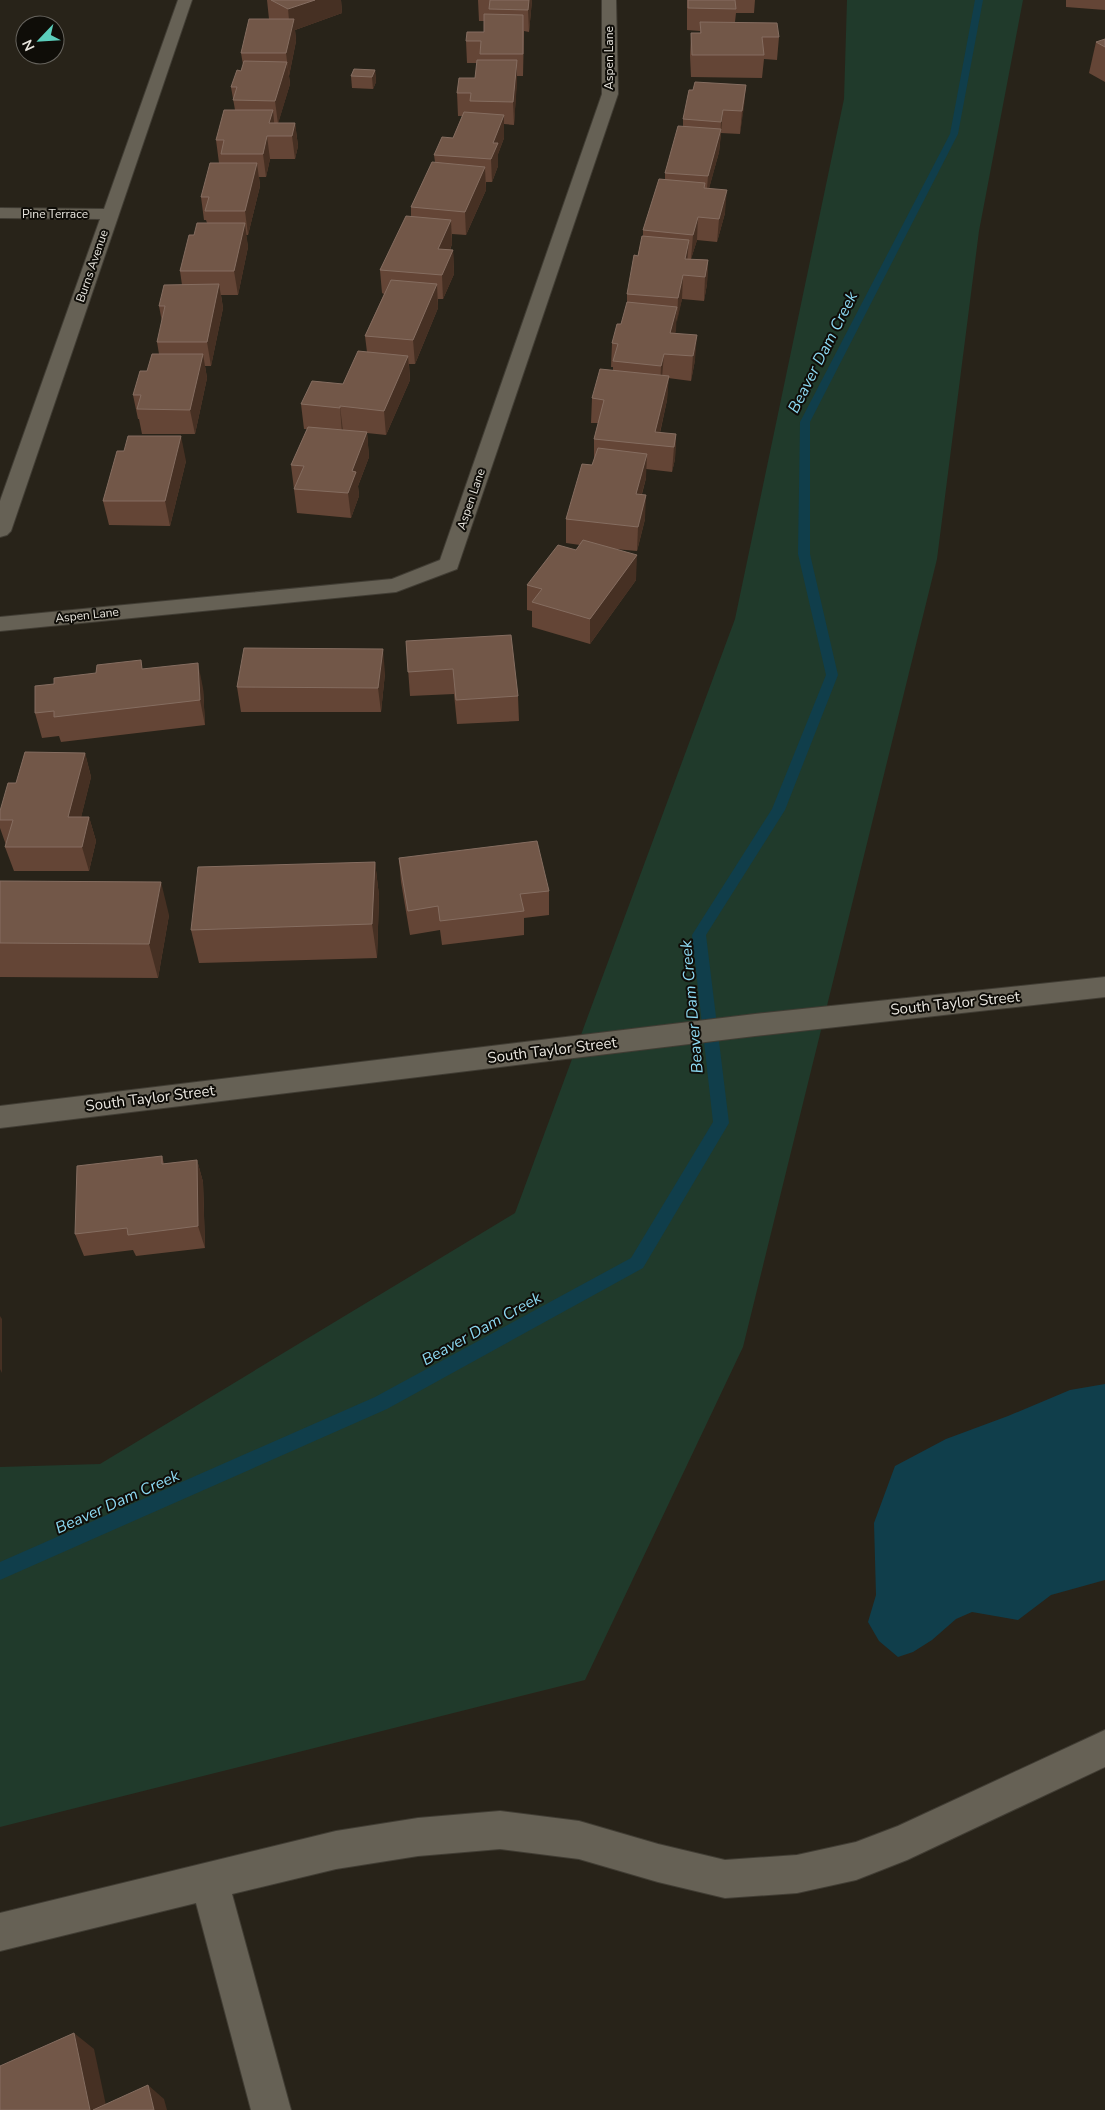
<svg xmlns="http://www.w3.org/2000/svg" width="1105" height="2110" font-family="'Nunito Sans',sans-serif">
<rect width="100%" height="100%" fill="#282319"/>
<path fill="#203a2b" d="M 847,0 L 1023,0 L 979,231 L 937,559 L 743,1347 L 585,1680 L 0,1827 L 0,1467 L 100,1464 L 515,1213 L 735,619 L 844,99 Z"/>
<path fill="#103e4b" d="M 1105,1384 L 1105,1580 L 1051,1595 L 1018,1620 L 972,1612 L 956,1619 L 932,1640 L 913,1652 L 898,1657 L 879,1641 L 868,1622 L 876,1595 L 874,1523 L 895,1466 L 946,1439 L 1008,1416 L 1070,1390 Z"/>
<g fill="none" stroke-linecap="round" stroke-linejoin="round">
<path fill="#103e4b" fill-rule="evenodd" d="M 975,0 L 983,0 L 958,134 L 810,422 L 810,554 L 838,675 L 785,810 L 706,935 L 729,1123 L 643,1268 L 387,1409 L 0,1580 L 0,1562 L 375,1397 L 631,1258 L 713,1122 L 692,935 L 772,809 L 826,675 L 798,554 L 800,422 L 950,134 Z"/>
<g stroke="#413d34" stroke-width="2">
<path id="service" d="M 1105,1730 L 1105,1767 L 907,1860 L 856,1880 L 797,1893 L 725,1898 L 658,1882 L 579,1859 L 500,1849 L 418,1856 L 336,1869 L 232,1894 L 291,2110 L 251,2110 L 196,1903 L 0,1951 L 0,1913 L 336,1831 L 418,1818 L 500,1811 L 579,1821 L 658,1844 L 725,1860 L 797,1855 L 856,1842 L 898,1826 Z"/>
</g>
<g stroke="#413d34" stroke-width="2">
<g id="minor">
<path d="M 178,0 L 192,0 L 11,531 L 7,535 L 0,537 L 0,501 L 100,219 L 0,218 L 0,208 L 104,209 Z"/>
<path d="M 602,0 L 616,0 L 618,94 L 457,569 L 396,592 L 0,631 L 0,617 L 392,579 L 440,560 L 602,94 Z"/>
</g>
</g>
<g stroke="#413d34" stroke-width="2">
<path id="tertiary" d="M 1105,977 L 1105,997 L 755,1036 L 0,1128 L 0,1106 L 755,1014 Z"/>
</g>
<use href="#service" fill="#666155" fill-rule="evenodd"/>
<use href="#minor" fill="#666155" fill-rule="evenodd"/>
<use href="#tertiary" fill="#666155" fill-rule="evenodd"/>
</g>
<g fill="#644536">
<path d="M 267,0 L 341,0 L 342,13 L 295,30 L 296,41 L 289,76 L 290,84 L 278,123 L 295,123 L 298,146 L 295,159 L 270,159 L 266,177 L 259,177 L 260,186 L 248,235 L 246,235 L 248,247 L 238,295 L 221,295 L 223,308 L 211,366 L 205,366 L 207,378 L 195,434 L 142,434 L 139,419 L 138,419 L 133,395 L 147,371 L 159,354 L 157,342 L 162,322 L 159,306 L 182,285 L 180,271 L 194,235 L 207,223 L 206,220 L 204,220 L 201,197 L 219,163 L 216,140 L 235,110 L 231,87 L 241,71 L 243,65 L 241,53 L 269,19 Z"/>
<path d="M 478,0 L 532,0 L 529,32 L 524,31 L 523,76 L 517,76 L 514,125 L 504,124 L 504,138 L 498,154 L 498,166 L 492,182 L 486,182 L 486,190 L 466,235 L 452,234 L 452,244 L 450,250 L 453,250 L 454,274 L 443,299 L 438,299 L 438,308 L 415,364 L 409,364 L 410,380 L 386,435 L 367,433 L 369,457 L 358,486 L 359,496 L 351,518 L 297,513 L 291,465 L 307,429 L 304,429 L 301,404 L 343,384 L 367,352 L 365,336 L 384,294 L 382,293 L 380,270 L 411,216 L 411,207 L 435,162 L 434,155 L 453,138 L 462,116 L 458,116 L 457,93 L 475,78 L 477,63 L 467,63 L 466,41 L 484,32 L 484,21 L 479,21 Z"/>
<path d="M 687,0 L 755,0 L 754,13 L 736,13 L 735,22 L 779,37 L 777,60 L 764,59 L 762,78 L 691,77 L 690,55 L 691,33 L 700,33 L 700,31 L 687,30 Z"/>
<path d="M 1066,0 L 1105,0 L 1105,10 L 1066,7 Z"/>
<path d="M 1105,39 L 1105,82 L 1089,73 L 1096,42 Z"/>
<path d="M 375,70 L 376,82 L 373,89 L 352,88 L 351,76 Z"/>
<path d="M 746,85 L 740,134 L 721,133 L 719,152 L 709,188 L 725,213 L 717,242 L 697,240 L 691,259 L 708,260 L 707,284 L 704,301 L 682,299 L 676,322 L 675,333 L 695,360 L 691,381 L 668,378 L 667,400 L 660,433 L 676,434 L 675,459 L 672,472 L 646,469 L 646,478 L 642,494 L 645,519 L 637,551 L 615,549 L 636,580 L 590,644 L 532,627 L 532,611 L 527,610 L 527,585 L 576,550 L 580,545 L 566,543 L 566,519 L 592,465 L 594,460 L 594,439 L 598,423 L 591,423 L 592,398 L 613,370 L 613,367 L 611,367 L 612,343 L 621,324 L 627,303 L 627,294 L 643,236 L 643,230 L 665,179 L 665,173 L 683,126 L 683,119 L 693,90 Z"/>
<path d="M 124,451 L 186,461 L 170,526 L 109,525 L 103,501 Z"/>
<path d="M 406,641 L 518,696 L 519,721 L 457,724 L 454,694 L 410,696 Z"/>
<path d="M 143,669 L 203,688 L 205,725 L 61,742 L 59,736 L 42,738 L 35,713 L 54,684 Z"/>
<path d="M 385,673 L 381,712 L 241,712 L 237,687 Z"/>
<path d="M 85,753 L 91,777 L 81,817 L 89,817 L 96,841 L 89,871 L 14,871 L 5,847 L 6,845 L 0,828 L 0,811 L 16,783 Z"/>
<path d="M 399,858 L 549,891 L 549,915 L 524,918 L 524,935 L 442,945 L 440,930 L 410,935 L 401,882 Z"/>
<path d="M 375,862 L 379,896 L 377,958 L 199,963 L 191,930 Z"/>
<path d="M 0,881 L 169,915 L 158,978 L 0,977 Z"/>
<path d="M 162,1156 L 164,1164 L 197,1160 L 203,1182 L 205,1248 L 136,1256 L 133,1250 L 84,1256 L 75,1234 Z"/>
</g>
<g fill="#463023">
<path d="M 315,0 L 341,0 L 342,13 L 295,30 L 296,41 L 289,76 L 286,53 L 290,31 L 288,9 Z"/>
<path d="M 529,0 L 532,0 L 529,32 L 528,10 Z"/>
<path d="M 517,60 L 517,83 L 514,125 L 513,102 Z"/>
<path d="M 287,62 L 290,84 L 278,124 L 275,101 Z"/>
<path d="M 375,70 L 376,82 L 373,89 L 372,77 Z"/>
<path d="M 746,85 L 744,107 L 740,134 L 742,111 Z"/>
<path d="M 273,110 L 275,133 L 269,123 Z"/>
<path d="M 723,110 L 721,133 L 720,145 L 721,122 Z"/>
<path d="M 504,115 L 504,138 L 498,154 L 498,166 L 492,182 L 491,159 L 493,143 Z"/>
<path d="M 295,123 L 298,146 L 295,159 L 292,136 Z"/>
<path d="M 721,129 L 719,152 L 706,200 L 708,176 Z"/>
<path d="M 267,136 L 270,159 L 266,177 L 263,154 Z"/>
<path d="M 257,163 L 260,186 L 248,235 L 245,211 Z"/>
<path d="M 485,167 L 486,190 L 466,235 L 465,212 Z"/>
<path d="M 727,190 L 725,213 L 717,242 L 719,219 Z"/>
<path d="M 698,217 L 697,240 L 691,259 L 693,235 Z"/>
<path d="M 451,220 L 452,244 L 440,273 L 438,249 Z"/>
<path d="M 245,223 L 248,247 L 238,295 L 234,271 Z"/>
<path d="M 689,240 L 687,264 L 685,259 Z"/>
<path d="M 453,250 L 454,274 L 443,299 L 442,275 Z"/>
<path d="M 708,260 L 707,284 L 704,301 L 705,277 Z"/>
<path d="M 683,275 L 682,299 L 677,322 L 678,298 Z"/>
<path d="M 219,284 L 223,308 L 211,366 L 207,342 Z"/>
<path d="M 437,284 L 438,308 L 415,364 L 413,340 Z"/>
<path d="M 677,307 L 676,331 L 670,354 L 670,333 Z"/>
<path d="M 697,335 L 695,360 L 691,381 L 693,356 Z"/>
<path d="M 203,354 L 207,378 L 195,434 L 190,410 Z"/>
<path d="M 664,354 L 662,378 L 660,390 L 661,366 Z"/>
<path d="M 408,356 L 410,380 L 386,435 L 384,411 Z"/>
<path d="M 669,376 L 667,400 L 657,445 L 655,432 Z"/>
<path d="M 340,406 L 343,431 L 342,433 L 340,408 Z"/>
<path d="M 367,432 L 369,457 L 358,486 L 359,496 L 351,518 L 348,493 L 352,471 Z"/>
<path d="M 676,434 L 675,459 L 672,472 L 674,447 Z"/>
<path d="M 181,436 L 186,461 L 170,526 L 165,501 Z"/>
<path d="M 647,454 L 646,478 L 635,518 L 636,494 Z"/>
<path d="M 646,495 L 645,519 L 637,551 L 638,527 Z"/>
<path d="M 637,555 L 636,580 L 590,644 L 590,619 Z"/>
<path d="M 383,649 L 385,673 L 381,712 L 378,688 Z"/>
<path d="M 198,663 L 203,688 L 205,725 L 200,700 Z"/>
<path d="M 85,753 L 91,777 L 75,842 L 68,817 Z"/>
<path d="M 89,817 L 96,841 L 89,871 L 82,847 Z"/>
<path d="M 375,862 L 379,896 L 377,958 L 372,924 Z"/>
<path d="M 161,882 L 169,915 L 158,978 L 149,944 Z"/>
<path d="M 197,1160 L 203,1182 L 205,1248 L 198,1226 Z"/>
<path d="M 0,1316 L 2,1319 L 2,1373 L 0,1369 Z"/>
<path d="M 74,2033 L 94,2049 L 107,2110 L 90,2110 Z"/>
<path d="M 148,2085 L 164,2099 L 167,2110 L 154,2110 Z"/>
</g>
<g fill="#725748" stroke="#856d60">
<path d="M 271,0 L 315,0 L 288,9 Z"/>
<path d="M 490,0 L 529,0 L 528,10 L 489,9 Z"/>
<path d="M 688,0 L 735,0 L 736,9 L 688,8 Z"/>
<path d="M 484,14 L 523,15 L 523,54 L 480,54 L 481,41 L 466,41 L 467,32 L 484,32 Z"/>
<path d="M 249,19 L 294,19 L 286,53 L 241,53 Z"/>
<path d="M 700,22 L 777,23 L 779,37 L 762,37 L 764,55 L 692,55 L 691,33 L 701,33 Z"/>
<path d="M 1105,39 L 1105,47 L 1096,42 Z"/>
<path d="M 477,60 L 517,60 L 513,102 L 470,101 L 471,93 L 457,93 L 459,78 L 475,78 Z"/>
<path d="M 244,61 L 287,62 L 275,101 L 233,100 L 237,87 L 231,87 L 237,70 L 241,71 Z"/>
<path d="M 354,69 L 375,70 L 372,77 L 351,76 Z"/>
<path d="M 695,82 L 746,85 L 742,111 L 723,110 L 721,122 L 683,119 L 689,90 L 693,90 Z"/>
<path d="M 224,110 L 273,110 L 269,123 L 295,123 L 292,136 L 267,136 L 263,154 L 221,154 L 224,140 L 216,140 Z"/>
<path d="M 464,112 L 504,115 L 493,143 L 498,143 L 491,159 L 434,155 L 442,137 L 453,138 Z"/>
<path d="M 678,126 L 721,129 L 708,176 L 665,173 Z"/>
<path d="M 432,162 L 485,167 L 465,212 L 411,207 Z"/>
<path d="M 210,163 L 257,163 L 245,211 L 205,211 L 209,197 L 201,197 Z"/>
<path d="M 659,179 L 705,183 L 704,188 L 727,190 L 719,219 L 698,217 L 693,235 L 643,230 Z"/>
<path d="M 406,216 L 451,220 L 438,249 L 453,250 L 442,275 L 380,270 Z"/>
<path d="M 197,223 L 245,223 L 234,271 L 180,271 L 189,235 L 194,235 Z"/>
<path d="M 642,236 L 689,240 L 685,259 L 708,260 L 705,277 L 683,275 L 678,298 L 627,294 L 634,255 L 638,256 Z"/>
<path d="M 391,280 L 437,284 L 413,340 L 365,336 Z"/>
<path d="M 219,284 L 207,342 L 157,342 L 165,306 L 159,306 L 164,285 Z"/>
<path d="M 627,302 L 677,307 L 670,333 L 697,335 L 693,356 L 664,354 L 661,366 L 613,361 L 618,344 L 612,343 L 617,324 L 621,324 Z"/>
<path d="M 358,351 L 408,356 L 384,411 L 340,406 L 340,408 L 301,404 L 312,381 L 343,384 Z"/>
<path d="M 152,354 L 203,354 L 190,410 L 137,409 L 141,395 L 133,395 L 140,371 L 147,371 Z"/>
<path d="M 600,369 L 669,376 L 655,432 L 676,434 L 674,447 L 594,439 L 604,400 L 592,398 Z"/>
<path d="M 308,427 L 367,432 L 352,471 L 356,472 L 348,493 L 294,489 L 304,466 L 291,465 Z"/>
<path d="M 128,436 L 181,436 L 165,501 L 103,501 L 117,451 L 124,451 Z"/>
<path d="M 598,448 L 647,454 L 636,494 L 646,495 L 638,527 L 566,519 L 582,464 L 592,465 Z"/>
<path d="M 583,540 L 637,555 L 590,619 L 532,602 L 542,589 L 527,585 L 558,545 L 576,550 Z"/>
<path d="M 511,635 L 518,696 L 456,700 L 453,669 L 408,672 L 406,641 Z"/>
<path d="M 244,648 L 383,649 L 378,688 L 237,687 Z"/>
<path d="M 141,660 L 142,669 L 198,663 L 200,700 L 54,717 L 54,711 L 35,713 L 35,686 L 54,684 L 54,678 L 96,673 L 97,665 Z"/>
<path d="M 25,752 L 85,753 L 68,817 L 89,817 L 82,847 L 5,847 L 13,820 L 0,820 L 0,811 L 8,783 L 16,783 Z"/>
<path d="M 537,841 L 549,891 L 520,894 L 524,911 L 440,921 L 438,906 L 408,911 L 399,858 Z"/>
<path d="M 375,862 L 372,924 L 191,930 L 198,867 Z"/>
<path d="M 0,881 L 161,882 L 149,944 L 0,943 Z"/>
<path d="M 162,1156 L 162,1164 L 197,1160 L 198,1226 L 128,1235 L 127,1228 L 75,1234 L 77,1166 Z"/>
<path d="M 74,2033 L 90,2110 L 0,2110 L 0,2066 Z"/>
<path d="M 148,2085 L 154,2110 L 93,2110 Z"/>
</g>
<g text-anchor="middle" stroke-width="4" stroke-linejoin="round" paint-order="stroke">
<g font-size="12" fill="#eae7e0" stroke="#0f0d08">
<text transform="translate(609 58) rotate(-90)" y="4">Aspen Lane</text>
<text x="55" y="218">Pine Terrace</text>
<text transform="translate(92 266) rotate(-71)" y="4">Burns Avenue</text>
<text transform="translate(471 499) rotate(-71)" y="4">Aspen Lane</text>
<text transform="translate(87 615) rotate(-6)" y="4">Aspen Lane</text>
</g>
<g font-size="15" fill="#eae7e0" stroke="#0f0d08">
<text transform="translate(955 1003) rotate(-6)" y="5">South Taylor Street</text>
<text transform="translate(552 1050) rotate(-7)" y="5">South Taylor Street</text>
<text transform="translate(150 1098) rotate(-7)" y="5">South Taylor Street</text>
</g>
<g font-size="16" font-style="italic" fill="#8cd8f1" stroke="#0f0d08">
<text transform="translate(822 352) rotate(-63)" y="6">Beaver Dam Creek</text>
<text transform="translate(691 1007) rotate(-95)" y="6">Beaver Dam Creek</text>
<text transform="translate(481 1328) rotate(-29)" y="6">Beaver Dam Creek</text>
<text transform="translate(117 1501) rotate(-24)" y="6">Beaver Dam Creek</text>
</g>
</g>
<g transform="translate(40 40) rotate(245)"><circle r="24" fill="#0f0d08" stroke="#67645e"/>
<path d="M0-4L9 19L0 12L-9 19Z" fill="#5bcebc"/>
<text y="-8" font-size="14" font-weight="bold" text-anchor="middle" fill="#eae7e0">N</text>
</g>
</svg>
